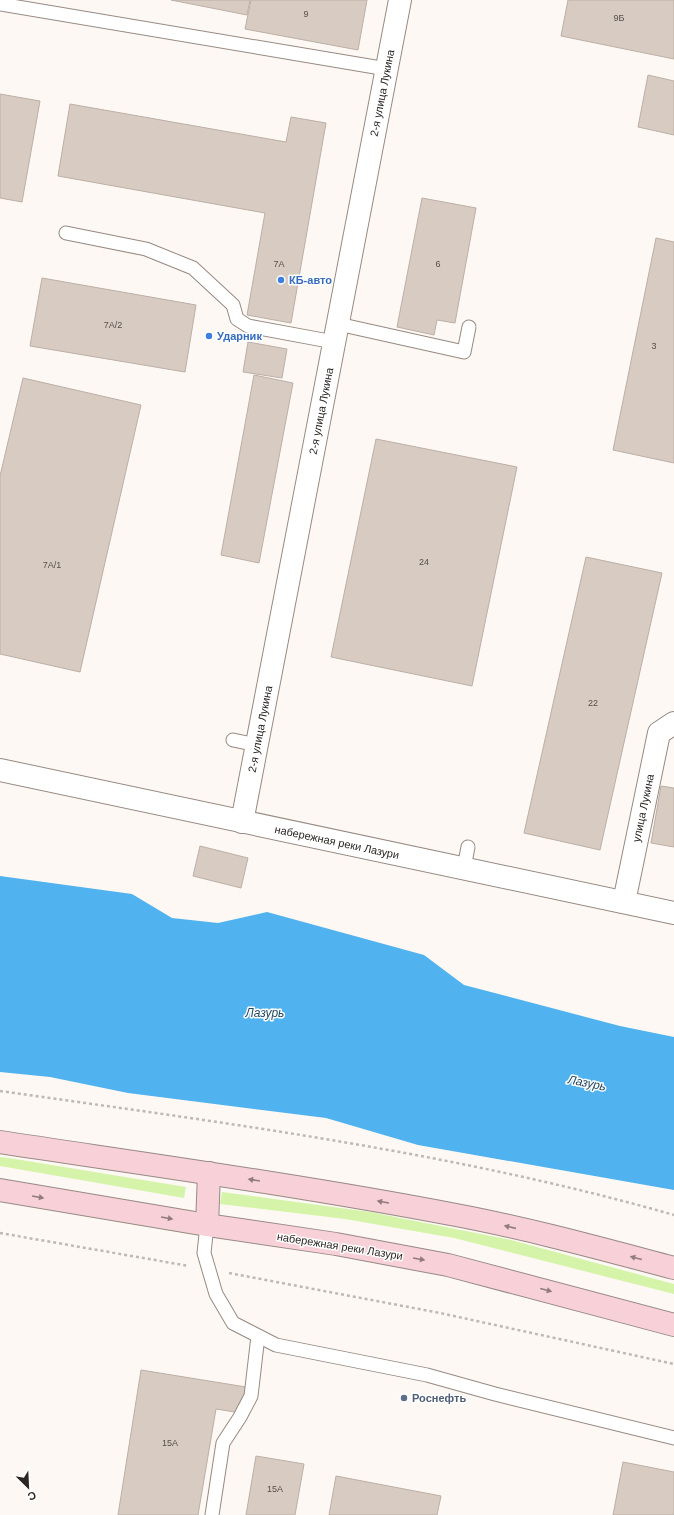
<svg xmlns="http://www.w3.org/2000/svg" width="674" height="1515" font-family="Helvetica,sans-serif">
<rect width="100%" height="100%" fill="#fdf8f4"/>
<g fill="#d5f4a9">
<path d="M 0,1157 L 9,1158 L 186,1187 L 184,1198 L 0,1166 Z"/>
<path d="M 222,1192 L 370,1212 L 511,1240 L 674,1284 L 674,1294 L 454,1238 L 345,1219 L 220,1204 Z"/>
</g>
<path fill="#50b2ee" d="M 0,876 L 132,894 L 172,918 L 218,923 L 267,912 L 424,955 L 464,985 L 620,1026 L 674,1037 L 674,1190 L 418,1145 L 326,1118 L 128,1093 L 50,1077 L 0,1072 Z"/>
<g fill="#d8cbc2" stroke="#bcafa6">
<path d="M 171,0 L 250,0 L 247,15 Z"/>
<path d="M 251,0 L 367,0 L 358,50 L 245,29 Z"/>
<path d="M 568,0 L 674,0 L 674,59 L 561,36 Z"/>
<path d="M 648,75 L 674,81 L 674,135 L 638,127 Z"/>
<path d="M 0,94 L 40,101 L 22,202 L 0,198 Z"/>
<path d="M 70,104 L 286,142 L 291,117 L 326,123 L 291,323 L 247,315 L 265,213 L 58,176 Z"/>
<path d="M 422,198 L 476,208 L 455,323 L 437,320 L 434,335 L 397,327 Z"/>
<path d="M 656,238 L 674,242 L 674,463 L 613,450 Z"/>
<path d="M 42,278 L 196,305 L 185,372 L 30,346 Z"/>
<path d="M 248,342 L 287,349 L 282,378 L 243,372 Z"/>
<path d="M 254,375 L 293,383 L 259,563 L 221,555 Z"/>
<path d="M 23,378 L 141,405 L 80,672 L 0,654 L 0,476 Z"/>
<path d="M 376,439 L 517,467 L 472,686 L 331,657 Z"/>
<path d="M 586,557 L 662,573 L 600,850 L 524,833 Z"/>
<path d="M 661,786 L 674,788 L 674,847 L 651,843 Z"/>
<path d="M 200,846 L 248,858 L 241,888 L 193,876 Z"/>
<path d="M 141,1370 L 246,1387 L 241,1413 L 216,1409 L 198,1515 L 118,1515 Z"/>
<path d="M 256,1456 L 304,1464 L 295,1515 L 246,1515 Z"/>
<path d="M 623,1462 L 674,1472 L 674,1515 L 613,1515 Z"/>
<path d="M 336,1476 L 441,1496 L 437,1515 L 329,1515 Z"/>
</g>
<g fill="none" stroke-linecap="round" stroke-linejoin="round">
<g stroke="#978a82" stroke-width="15">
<g id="service">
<path d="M 0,4 L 387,69"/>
<path d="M 66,233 L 146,249 L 193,268 L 233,305 L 237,319 L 248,326 L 334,342"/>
<path d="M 338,324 L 464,352 L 469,327"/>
<path d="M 233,740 L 257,745"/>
<path d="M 464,868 L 468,847"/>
<path d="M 207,1225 L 204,1253 L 216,1294 L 233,1323 L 276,1345 L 427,1375 L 495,1394 L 674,1438"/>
<path d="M 212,1515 L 223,1443 L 240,1417 L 251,1396 L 258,1336"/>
</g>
</g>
<g stroke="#978a82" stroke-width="24">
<g id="minor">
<path d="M 0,770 L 674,913"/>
<path d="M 242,822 L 400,0"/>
<path d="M 624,902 L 659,733 L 674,723"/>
</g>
</g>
<g stroke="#978a82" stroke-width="24">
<g id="secondary">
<path d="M 0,1142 C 152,1165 305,1186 456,1215 C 530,1229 602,1249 674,1268"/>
<path d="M 0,1190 L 207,1225 L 336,1244 L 448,1265 L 674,1325"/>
<path d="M 207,1225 L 209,1173"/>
</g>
</g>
<g stroke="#beb9b5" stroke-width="2.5" stroke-dasharray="3 3" stroke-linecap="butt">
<path d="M 0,1091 C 226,1123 454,1152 674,1215"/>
<path d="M 0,1233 L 189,1266"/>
<path d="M 229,1273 L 440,1313 L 674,1364"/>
</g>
<use href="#service" stroke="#fff" stroke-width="13"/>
<use href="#minor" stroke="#fff" stroke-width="22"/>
<use href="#secondary" stroke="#f7d0d8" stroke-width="22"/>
</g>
<defs><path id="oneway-solid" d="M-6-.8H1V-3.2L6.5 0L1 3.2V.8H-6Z"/></defs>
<g fill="#917b7e">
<use href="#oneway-solid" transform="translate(254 1180) rotate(-171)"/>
<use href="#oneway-solid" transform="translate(38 1197) rotate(10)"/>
<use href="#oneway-solid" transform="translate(383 1202) rotate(-170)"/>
<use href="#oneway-solid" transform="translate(167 1218) rotate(10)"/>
<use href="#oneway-solid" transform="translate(510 1227) rotate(-167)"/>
<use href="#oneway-solid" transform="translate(636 1258) rotate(-165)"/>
<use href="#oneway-solid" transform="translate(419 1259) rotate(10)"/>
<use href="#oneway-solid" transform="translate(546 1290) rotate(15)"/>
</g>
<g fill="#3f7fe0" stroke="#fff" stroke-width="1.5">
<circle cx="281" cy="280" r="4"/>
<circle cx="209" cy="336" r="4"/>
</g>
<circle fill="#5c6f8a" stroke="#fff" stroke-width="1.5" cx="404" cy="1398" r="4"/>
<g text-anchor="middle" stroke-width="3" stroke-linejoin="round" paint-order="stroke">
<g font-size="9" fill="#564f4b">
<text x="306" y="17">9</text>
<text x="619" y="21">9Б</text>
<text x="279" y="267">7А</text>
<text x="438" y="267">6</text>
<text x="113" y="328">7А/2</text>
<text x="654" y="349">3</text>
<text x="424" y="565">24</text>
<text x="52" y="568">7А/1</text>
<text x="593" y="706">22</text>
<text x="170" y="1446">15А</text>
<text x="275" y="1492">15А</text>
</g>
<g font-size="11" fill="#2b2623" stroke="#fff">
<text transform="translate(382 93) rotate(-79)" y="4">2-я улица Лукина</text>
<text transform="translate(321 411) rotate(-79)" y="4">2-я улица Лукина</text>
<text transform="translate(260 729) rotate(-79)" y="4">2-я улица Лукина</text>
<text transform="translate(643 808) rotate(-78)" y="4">улица Лукина</text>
<text transform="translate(337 842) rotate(12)" y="4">набережная реки Лазури</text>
<text transform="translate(340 1246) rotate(9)" y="4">набережная реки Лазури</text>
</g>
<g font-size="11" font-weight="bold" fill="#366cbe" stroke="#fff" text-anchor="start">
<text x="289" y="284">КБ-авто</text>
<text x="217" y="340">Ударник</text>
</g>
<g font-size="11" font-weight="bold" fill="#4e5e75" stroke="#fff" text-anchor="start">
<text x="412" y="1402">Роснефть</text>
</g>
<g font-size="12" font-style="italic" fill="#214a63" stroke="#fff">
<text x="265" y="1017">Лазурь</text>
<text transform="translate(587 1083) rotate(11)" y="4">Лазурь</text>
</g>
</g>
<g transform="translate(28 1487) rotate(156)" stroke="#ffffff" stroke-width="3" paint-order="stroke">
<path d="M0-3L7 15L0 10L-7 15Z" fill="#2b2623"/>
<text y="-6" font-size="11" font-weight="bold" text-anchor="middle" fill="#2b2623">С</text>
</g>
</svg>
